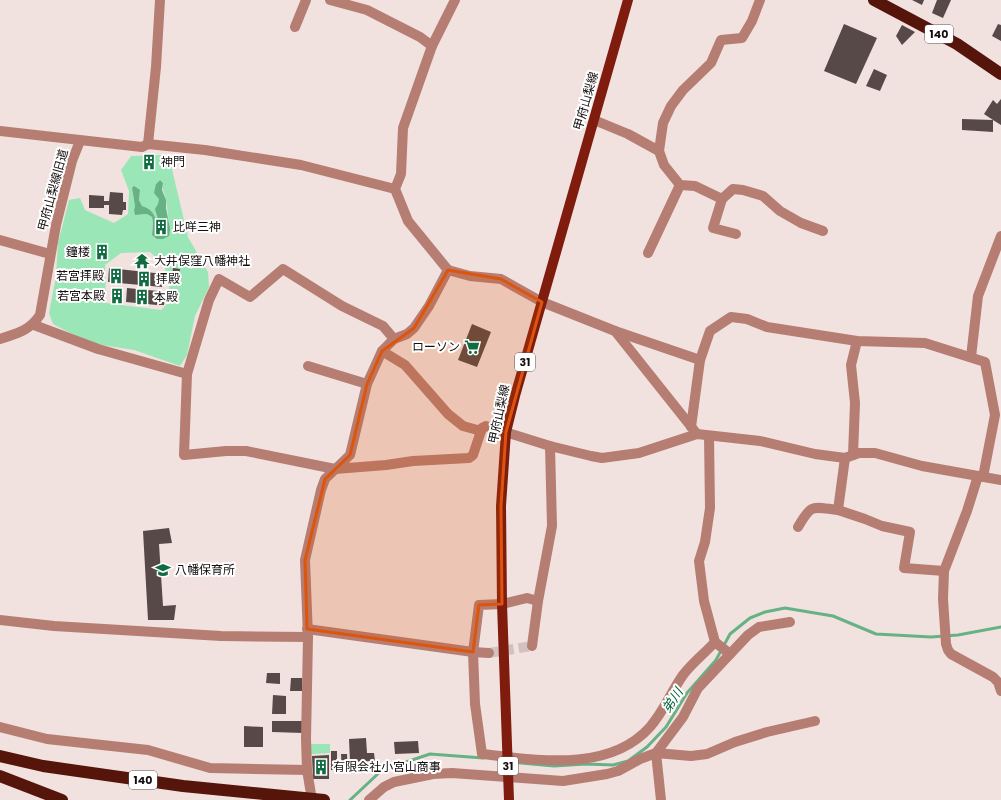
<svg xmlns="http://www.w3.org/2000/svg" width="1001" height="800" font-family="Poppins,'Noto Sans JP',sans-serif">
<rect width="100%" height="100%" fill="#f2e2df"/>
<g fill="#9be6b7" fill-rule="evenodd">
<path d="M 163,155 L 171,165 L 188,237 L 208,272 L 209,287 L 195,316 L 187,355 L 180,366 L 134,350 L 89,343 L 53,324 L 49,313 L 56,276 L 58,243 L 69,200 L 80,198 L 85,210 L 114,223 L 128,214 L 129,191 L 121,170 L 131,156 ZM 160,180 L 163,183 C 162,192 165,193 166,201 C 168,212 169,224 169,236 L 152,235 L 153,223 L 152,217 L 147,214 L 140,215 L 134,210 L 135,206 L 132,188 L 140,190 L 139,200 L 142,206 C 154,209 157,219 157,230 L 160,234 L 165,232 L 165,225 L 158,219 L 159,199 L 156,184 ZM 150,252 L 164,265 L 169,285 L 170,301 L 161,310 L 106,303 L 105,265 L 121,253 Z"/>
<path d="M 311,744 L 330,744 L 330,753 L 311,754 Z"/>
</g>
<path fill="#67b285" d="M 160,180 L 163,183 L 162,190 L 166,200 L 166,208 L 170,229 L 169,236 L 163,239 L 157,239 L 152,235 L 153,223 L 152,217 L 147,214 L 135,215 L 134,210 L 135,206 L 132,188 L 134,186 L 140,190 L 139,200 L 142,206 C 154,209 157,219 157,230 L 161,234 L 165,232 L 165,225 L 158,219 L 155,209 L 158,204 L 159,199 L 154,193 L 156,184 Z"/>
<g fill="none" stroke-linecap="round" stroke-linejoin="round">
<g stroke="#67b285" stroke-width="3">
<path d="M 510,762 L 554,766 L 586,764 L 613,765 L 628,761 L 647,747 L 666,727 L 687,693 L 716,660 L 730,634 L 750,618 L 765,612 L 785,608 L 833,616 L 876,634 L 931,637 L 958,635 L 1001,627"/>
<path d="M 350,800 L 382,770 L 430,754 L 483,758"/>
</g>
</g>
<g fill="#564947">
<path d="M 912,0 L 924,0 L 922,5 Z"/>
<path d="M 937,0 L 951,0 L 943,18 L 932,13 Z"/>
<path d="M 844,24 L 877,38 L 856,84 L 824,71 Z"/>
<path d="M 998,24 L 1001,25 L 1001,41 L 992,36 Z"/>
<path d="M 902,25 L 915,32 L 902,45 L 896,36 Z"/>
<path d="M 874,69 L 887,75 L 880,91 L 866,86 Z"/>
<path d="M 1001,99 L 1001,125 L 993,120 L 993,132 L 962,130 L 962,119 L 993,120 L 984,114 L 993,100 L 997,104 Z"/>
<path d="M 144,157 L 155,158 L 154,166 L 143,165 Z"/>
<path d="M 110,192 L 123,193 L 123,202 L 126,202 L 126,210 L 123,210 L 122,215 L 109,214 L 109,205 L 104,205 L 104,208 L 89,208 L 89,195 L 104,196 L 104,201 L 109,201 Z"/>
<rect x="159" y="224" width="4" height="6"/>
<path d="M 99,247 L 106,249 L 105,257 L 97,255 Z"/>
<path d="M 109,268 L 164,274 L 162,287 L 108,282 Z"/>
<path d="M 173,268 L 180,269 L 179,277 L 172,276 Z"/>
<path d="M 127,288 L 158,291 L 157,305 L 126,302 Z"/>
<path d="M 112,291 L 122,292 L 121,300 L 111,300 Z"/>
<path d="M 159,297 L 165,298 L 164,305 L 159,305 Z"/>
<path d="M 472,324 L 491,332 L 477,367 L 458,360 Z"/>
<path d="M 169,528 L 172,543 L 159,544 L 163,606 L 176,605 L 174,620 L 148,620 L 143,531 Z"/>
<path d="M 267,673 L 280,673 L 280,684 L 266,683 Z"/>
<path d="M 291,678 L 302,678 L 302,691 L 290,691 Z"/>
<path d="M 273,695 L 286,696 L 286,714 L 272,714 Z"/>
<path d="M 272,721 L 303,721 L 303,733 L 272,732 Z"/>
<path d="M 244,726 L 263,727 L 263,747 L 244,747 Z"/>
<path d="M 366,738 L 367,753 L 374,753 L 375,761 L 350,762 L 349,739 Z"/>
<path d="M 418,741 L 419,753 L 395,754 L 394,742 Z"/>
<rect x="331" y="751" width="6" height="19"/>
<path d="M 341,754 L 347,754 L 348,772 L 342,772 Z"/>
<path d="M 329,755 L 329,779 L 313,779 L 312,756 Z"/>
</g>
<g fill="none" stroke-linecap="round" stroke-linejoin="round">
<path stroke="#d1c2c0" stroke-width="10" stroke-dasharray="10 5" stroke-linecap="butt" d="M 489,653 L 532,646"/>
<g stroke="#b67d72" stroke-width="10">
<path d="M 330,0 L 367,10 L 420,37 L 432,46"/>
<path d="M 455,0 L 432,46 L 403,128 L 401,174 L 395,189 L 408,221 L 448,270 L 470,276 L 501,279 L 542,302 L 615,331 L 697,434"/>
<path d="M 760,0 L 752,21 L 742,38 L 721,40 L 711,63 L 683,90 L 671,106 L 663,123 L 659,151 L 664,165 L 680,185 L 695,186 L 722,199 L 733,189 L 743,190 L 763,196 L 780,211 L 801,223 L 823,231"/>
<path d="M 295,27 L 306,0"/>
<path d="M 594,120 L 628,134 L 659,151"/>
<path d="M 0,131 L 142,147 L 148,144"/>
<path d="M 148,144 L 205,150 L 301,165 L 395,189"/>
<path d="M 148,144 L 156,67 L 160,0"/>
<path d="M 722,199 L 713,228 L 736,234"/>
<path d="M 0,240 L 50,254"/>
<path d="M 648,253 L 680,185"/>
<path d="M 34,325 L 98,349 L 187,374 L 209,300 L 219,279 L 250,297 L 283,269 L 342,306 L 383,326 L 394,339"/>
<path d="M 615,331 L 700,360"/>
<path d="M 0,339 C 18,333 29,331 40,315 L 56,225 L 72,161 L 80,141"/>
<path d="M 382,351 L 405,365 L 448,414 L 463,426 L 481,431"/>
<path d="M 971,357 L 978,296 L 1001,236"/>
<path d="M 308,366 L 367,384"/>
<path d="M 187,374 L 184,455 L 226,451 L 246,451 L 335,469 L 386,465 L 413,461 L 469,458 L 473,455 L 482,428 L 486,426 L 550,446 L 591,456 L 602,458 L 639,453 L 697,434 L 760,441 L 815,454 L 845,458 L 859,453 L 875,453 L 922,466 L 1001,480"/>
<path d="M 691,427 L 700,360 L 710,331 L 731,317 L 747,319 L 767,327 L 857,341 L 925,343 L 985,362 L 995,415 L 983,477"/>
<path d="M 709,436 L 710,508 L 705,542 L 699,561 L 704,601 L 715,642 L 730,654"/>
<path d="M 853,455 L 855,403 L 851,365 L 857,341"/>
<path d="M 845,458 L 838,510 L 865,519 L 882,526 L 910,532 L 904,568 L 944,571"/>
<path d="M 978,476 L 967,511 L 944,571 L 943,599 L 946,644 L 948,650 L 951,654 L 993,677 L 998,682 L 1001,691"/>
<path d="M 798,527 C 812,503 812,507 838,510"/>
<path d="M 538,601 L 527,598 L 502,604 L 479,605 L 473,652 L 475,704 L 482,754 C 536,760 609,773 650,727 C 664,711 671,692 683,675 C 692,663 705,653 715,642"/>
<path d="M 0,620 L 54,626 L 221,636 L 308,637"/>
<path d="M 307,629 L 473,652 L 489,653"/>
<path d="M 532,646 L 538,601 L 552,526 L 550,446"/>
<path d="M 0,727 L 47,739 L 148,750 L 210,768 L 307,770"/>
<path d="M 312,800 L 307,770 L 306,739 L 308,637 L 305,560 L 321,490 L 325,479 L 350,455 L 367,384 L 382,351 L 394,339 L 407,334 L 414,328 L 429,306 L 448,270"/>
<path d="M 369,800 L 384,787 L 394,782 L 433,774 L 452,773 L 563,781 L 607,774 L 618,771 L 640,759 L 656,753 L 691,756 L 707,754 L 735,742 L 767,732 L 815,721"/>
<path d="M 661,800 L 656,753 L 683,717 L 698,688 L 748,635 L 759,627 L 790,622"/>
</g>
<path stroke="#801c0d" stroke-width="10" d="M 509,800 L 502,604 L 501,506 L 506,432 L 515,396 L 628,0"/>
<g stroke="#55150b" stroke-width="12">
<path d="M 874,0 L 957,44 L 1001,74"/>
<path d="M 0,756 L 43,766 L 183,786 L 324,800"/>
<path d="M 0,776 L 62,800"/>
</g>
</g>
<path fill="#dd550c" fill-opacity="0.2" stroke="#dd550c" stroke-width="3" stroke-linejoin="round" d="M 448,270 L 501,279 L 542,302 L 506,432 L 501,506 L 502,604 L 479,605 L 473,652 L 307,629 L 305,560 L 325,479 L 350,455 L 367,384 L 382,351 L 414,328 Z"/>
<defs>
<g id="building-bare" transform="scale(1.2)"><path d="M-4-6H4V6H1V3H-1V6H-4ZM-2.5-4.3h1.7v1.8h-1.7ZM.8-4.3h1.7v1.8H.8ZM-2.5-1h1.7V.8h-1.7ZM.8-1h1.7V.8H.8Z" fill="#106c40" stroke="#fff" stroke-width="2.5" paint-order="stroke"/></g>
<g id="temple-bare" transform="scale(1.2)"><path d="M0-6L5-2H3V0L6.5 2.5H4V6H1.5V3h-3V6H-4V2.5H-6.5L-3 0V-2H-5Z" fill="#106c40" stroke="#fff" stroke-width="2.5" paint-order="stroke"/></g>
<g id="supermarket-bare" transform="scale(1.2)"><path d="M-6-5.5h2.5l.6 2H6L4.5 2H-2.5L-4.4-4H-6ZM-1.5 3.2a1.3 1.3 0 1 0 .1 0ZM3 3.2a1.3 1.3 0 1 0 .1 0Z" fill="#106c40" stroke="#fff" stroke-width="2.5" paint-order="stroke"/></g>
<g id="school-bare" transform="scale(1.2)"><path d="M0-5L7-2L0 1L-7-2ZM-4 1L0 2.5L4 1V4Q0 6-4 4Z" fill="#106c40" stroke="#fff" stroke-width="2.5" paint-order="stroke"/></g>
</defs>
<g fill-rule="evenodd">
<use href="#building-bare" x="149" y="162"/>
<use href="#building-bare" x="161" y="227"/>
<use href="#building-bare" x="102" y="252"/>
<use href="#temple-bare" x="142" y="261"/>
<use href="#building-bare" x="116" y="276"/>
<use href="#building-bare" x="144" y="279"/>
<use href="#building-bare" x="117" y="296"/>
<use href="#building-bare" x="142" y="297"/>
<use href="#supermarket-bare" x="472" y="347"/>
<use href="#school-bare" x="163" y="570"/>
<use href="#building-bare" x="321" y="767"/>
</g>
<g text-anchor="middle" stroke-width="4" stroke-linejoin="round" paint-order="stroke">
<g fill="#fff" stroke="#5a5756" stroke-width="1">
<rect x="925" y="25" width="28" height="18" rx="3"/>
<rect x="515" y="353" width="20" height="18" rx="3"/>
<rect x="498" y="757" width="20" height="18" rx="3"/>
<rect x="129" y="771" width="28" height="18" rx="3"/>
</g>
<g font-size="11" font-weight="bold" fill="#140f0e">
<text x="939" y="38">140</text>
<text x="525" y="366">31</text>
<text x="508" y="770">31</text>
<text x="143" y="784">140</text>
</g>
<g font-size="12" fill="#140f0e" stroke="#fff">
<text transform="translate(586 101) rotate(-74)" y="4">甲府山梨線</text>
<text transform="translate(53 190) rotate(-75)" y="4">甲府山梨線旧道</text>
<text transform="translate(499 414) rotate(-78)" y="4">甲府山梨線</text>
</g>
<g font-size="12" fill="#140f0e" stroke="#fff" text-anchor="start">
<text x="161" y="166">神門</text>
<text x="173" y="231">比咩三神</text>
<text x="90" y="256" text-anchor="end">鐘楼</text>
<text x="154" y="265">大井俣窪八幡神社</text>
<text x="104" y="280" text-anchor="end">若宮拝殿</text>
<text x="156" y="283">拝殿</text>
<text x="105" y="300" text-anchor="end">若宮本殿</text>
<text x="154" y="301">本殿</text>
<text x="460" y="351" text-anchor="end">ローソン</text>
<text x="175" y="574">八幡保育所</text>
<text x="333" y="771">有限会社小宮山商事</text>
</g>
<g font-size="13" font-style="italic" fill="#07653a" stroke="#fff">
<text transform="translate(672 700) rotate(-57)" y="5">弟川</text>
</g>
</g>
</svg>
